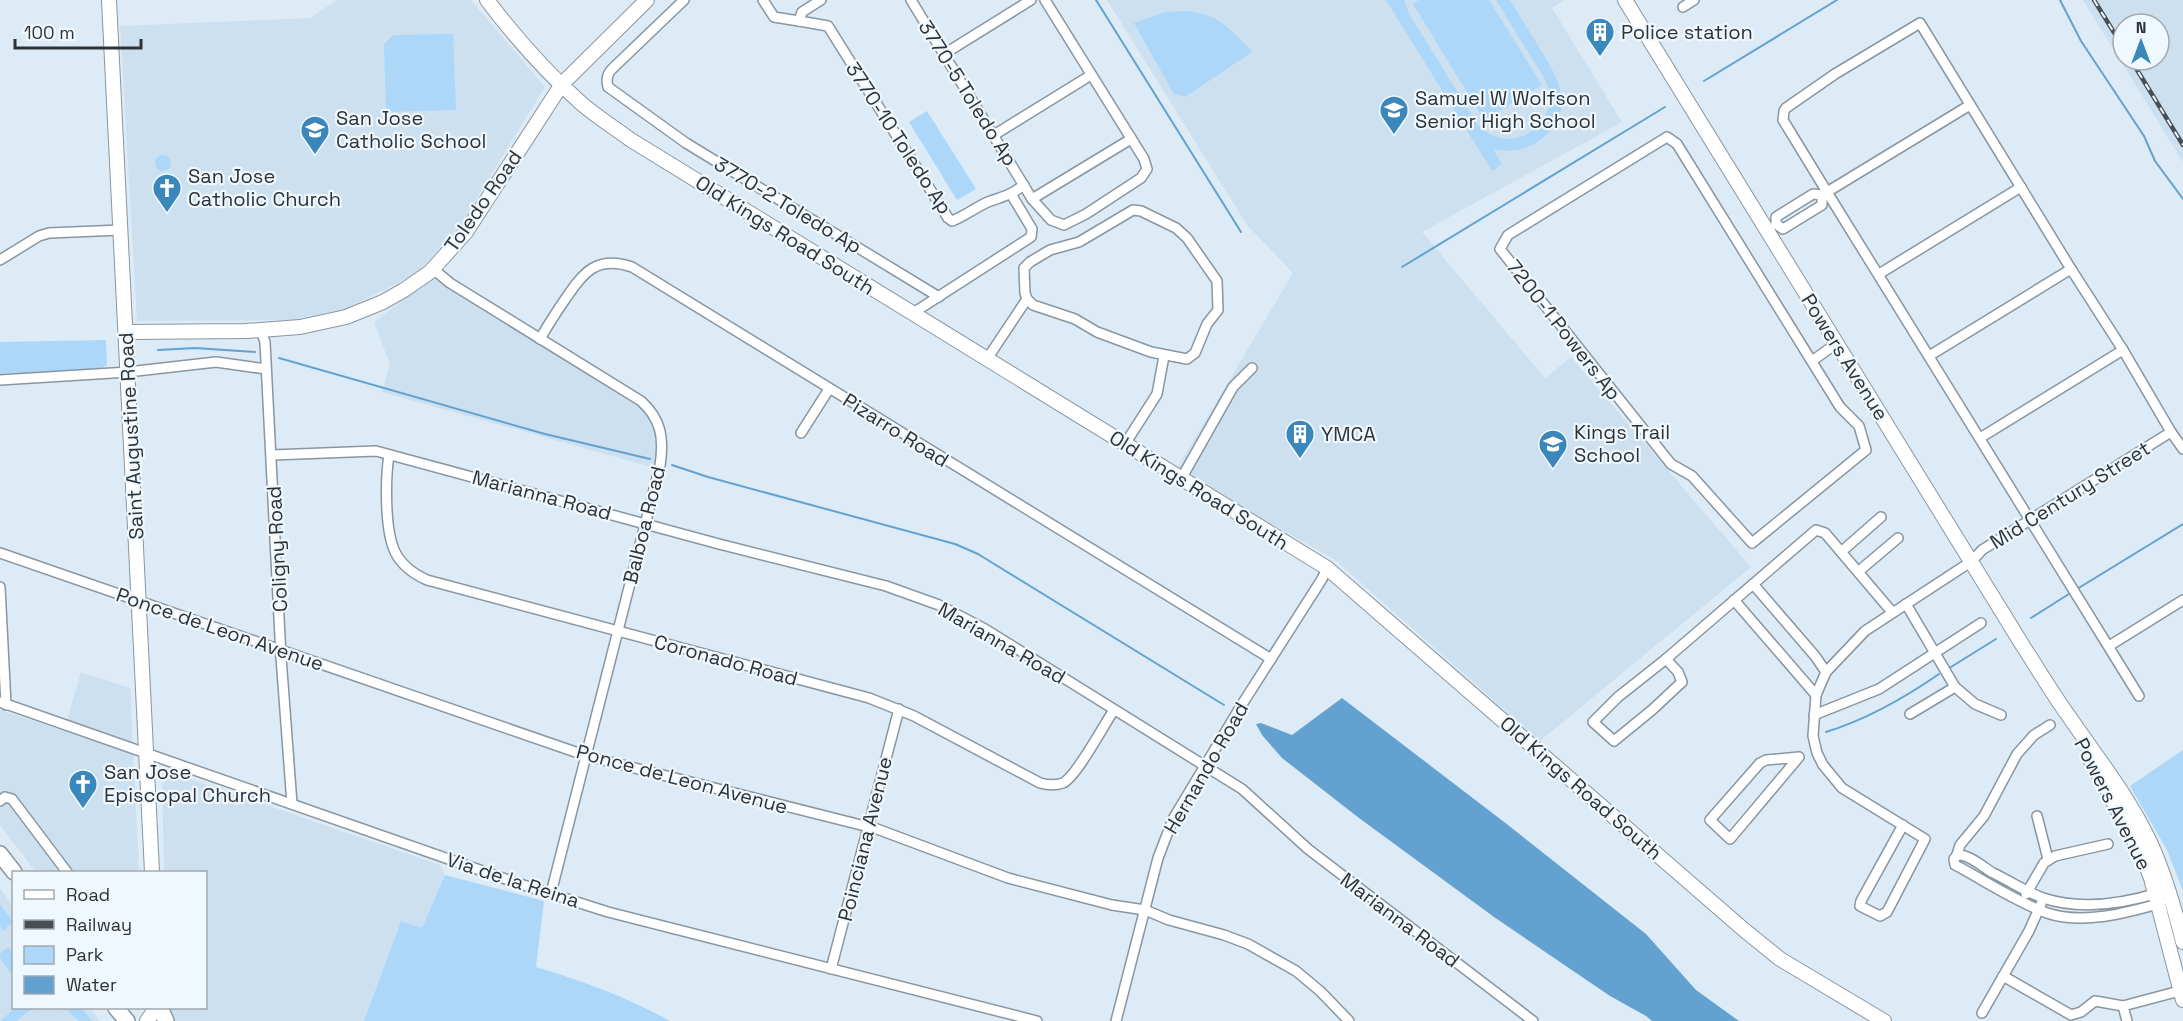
<svg xmlns="http://www.w3.org/2000/svg" width="2183" height="1021" font-family="'Space Grotesk',sans-serif">
<rect width="100%" height="100%" fill="#ddebf6"/>
<g fill="#cce0f0" fill-rule="evenodd">
<path d="M 337,0 L 471,0 L 545,87 L 461,224 L 417,273 L 346,309 L 292,320 L 137,321 L 120,26 L 310,18 Z"/>
<path d="M 1107,0 L 1564,0 L 1552,8 L 1622,122 L 1422,232 L 1545,378 L 1571,357 L 1751,567 L 1540,741 L 1334,559 L 1176,470 L 1293,273 L 1247,225 Z"/>
<path d="M 2083,0 L 2183,0 L 2183,162 ZM 2123,24 L 2159,24 L 2159,60 L 2123,60 Z"/>
<path d="M 432,278 L 643,409 L 659,438 L 655,468 L 382,392 L 390,364 L 374,322 Z"/>
<path d="M 81,672 L 130,688 L 139,872 L 36,872 L 0,825 L 0,710 L 64,731 Z"/>
<path d="M 162,769 L 440,865 L 445,875 L 422,928 L 401,921 L 364,1021 L 172,1021 L 169,1008 L 206,1008 L 206,872 L 164,872 Z"/>
<path d="M 0,888 L 13,906 L 14,1008 L 90,1008 L 100,1021 L 0,1021 Z"/>
</g>
<g fill="#acd7f9">
<path d="M 1386,0 L 1404,0 L 1409,14 L 1478,125 C 1489,136 1504,142 1520,137 C 1541,131 1554,108 1548,87 C 1544,75 1536,65 1530,55 C 1518,36 1507,18 1496,0 L 1510,0 C 1519,15 1528,29 1537,44 C 1555,73 1578,106 1545,136 C 1530,150 1512,153 1493,149 L 1502,164 L 1492,171 Z"/>
<path d="M 1419,0 L 1489,0 L 1542,85 L 1484,120 L 1413,4 Z"/>
<path d="M 1188,11 C 1220,15 1232,30 1252,52 L 1185,97 L 1174,94 L 1134,23 L 1165,12 Z"/>
<path d="M 453,34 L 456,110 L 386,112 L 384,44 L 393,35 Z"/>
<path d="M 927,111 L 976,189 L 957,200 L 909,122 Z"/>
<circle cx="163" cy="163" r="8"/>
<path d="M 106,340 L 107,365 L 98,370 L 0,374 L 0,342 Z"/>
<path d="M 2183,750 L 2183,891 L 2167,850 L 2130,786 Z"/>
<path d="M 445,875 L 544,901 L 536,967 C 583,981 627,997 670,1021 L 364,1021 L 401,921 L 422,928 Z"/>
<path d="M 0,904 L 13,922 L 3,931 L 0,926 Z"/>
<path d="M 9,947 L 13,953 L 13,976 L 0,958 L 0,953 Z"/>
<path d="M 15,1008 L 36,1008 L 27,1012 L 16,1021 L 0,1021 Z"/>
<path d="M 59,1008 L 81,1008 L 92,1021 L 79,1021 L 68,1011 Z"/>
</g>
<path fill="#63a2d0" d="M 1342,698 L 1508,825 L 1646,934 L 1696,990 L 1739,1021 L 1652,1021 L 1646,1016 L 1610,996 L 1494,917 L 1359,818 L 1282,758 L 1262,735 L 1256,724 L 1261,723 L 1292,735 Z"/>
<g fill="none" stroke-linecap="round" stroke-linejoin="round">
<g stroke="#63a2d0" stroke-width="2">
<path d="M 1096,0 L 1241,232"/>
<path d="M 2060,0 L 2081,41 L 2144,136 L 2155,161 L 2183,199"/>
<path d="M 1704,81 L 1837,0"/>
<path d="M 1402,267 L 1665,107"/>
<path d="M 158,350 L 195,348 L 255,352"/>
<path d="M 279,358 L 545,434 L 650,459"/>
<path d="M 672,465 L 708,477 L 955,544 L 978,554 L 1224,705"/>
<path d="M 2077,589 L 2183,524"/>
<path d="M 2031,618 L 2072,592"/>
<path d="M 1951,667 L 1996,639"/>
<path d="M 1826,732 C 1868,719 1903,699 1939,674"/>
</g>
<g stroke="#8996a0" stroke-width="12">
<g id="street">
<path d="M 684,0 L 612,69 C 607,74 606,80 608,87 L 686,143 L 939,297"/>
<path d="M 763,0 L 774,17 L 799,21"/>
<path d="M 821,0 L 802,12 L 799,21 L 828,26 L 948,218 L 952,221 C 965,216 976,207 988,202 C 1004,196 1009,196 1024,185"/>
<path d="M 911,0 L 1032,199 L 1051,220 L 1064,225 L 1086,214 L 1141,178 L 1147,169 L 1144,159 L 1045,0"/>
<path d="M 1683,7 L 1694,0"/>
<path d="M 944,54 L 1031,0"/>
<path d="M 994,135 L 1091,75"/>
<path d="M 1667,137 L 1677,144 L 1840,407 L 1859,426 L 1866,450 L 1752,543 L 1692,476 L 1671,464 L 1500,249 L 1508,235 Z"/>
<path d="M 1032,199 L 1131,139"/>
<path d="M 1133,210 L 1141,211 L 1176,228 L 1187,238 L 1217,281 L 1218,310 L 1207,324 L 1195,353 L 1187,359 L 1151,352 L 1097,332 L 1075,319 L 1033,305 L 1027,299 L 1025,293 L 1024,268 L 1030,262 L 1050,250 L 1079,242 Z"/>
<path d="M 1776,224 L 1776,217 L 1813,194 L 1822,195 L 1827,192 L 1970,105"/>
<path d="M 1776,224 L 1783,229 L 1822,205 L 1822,195"/>
<path d="M 0,260 L 39,236 L 49,233 L 121,230"/>
<path d="M 433,269 L 450,283 L 641,401 C 662,420 664,439 660,466 L 551,893"/>
<path d="M 2071,269 L 1920,23 L 1835,74 L 1786,108 L 1784,111 L 1783,120 L 1827,192 L 2139,696"/>
<path d="M 1879,274 L 2021,187"/>
<path d="M 913,313 L 1031,237 L 1032,229 L 1011,194"/>
<path d="M 261,331 L 265,342 L 281,657 L 292,804"/>
<path d="M 540,339 C 548,325 557,311 566,298 C 584,272 597,255 632,267 L 1271,659"/>
<path d="M 1929,356 L 2071,269 L 2123,350"/>
<path d="M 987,359 L 1027,299"/>
<path d="M 1812,361 L 1837,343"/>
<path d="M 0,380 L 128,372 L 216,362 L 266,369"/>
<path d="M 801,433 L 829,389"/>
<path d="M 1980,438 L 2123,350 L 2171,432 L 2183,449"/>
<path d="M 1125,444 L 1157,394 L 1164,356"/>
<path d="M 272,455 L 376,451 L 719,544 L 886,586 L 939,605 L 985,629 L 1242,789 L 1308,849 L 1533,1021"/>
<path d="M 389,455 C 386,474 386,491 387,511 C 389,545 394,565 427,580 L 869,698 L 914,716 L 1040,783 C 1047,785 1055,786 1063,783 C 1077,776 1103,726 1114,710"/>
<path d="M 1181,479 L 1233,387 L 1252,368"/>
<path d="M 1841,552 L 1881,517"/>
<path d="M 0,553 L 587,756 L 877,829 L 1008,878 L 1112,905 L 1145,910 L 1169,920 L 1224,935 L 1248,944 L 1296,971 L 1320,991 L 1349,1021"/>
<path d="M 1859,571 L 1898,538"/>
<path d="M 1753,584 L 1815,656 L 1826,672"/>
<path d="M 0,587 L 6,705"/>
<path d="M 1734,600 L 1816,695"/>
<path d="M 1906,604 L 1955,687 L 1975,704 L 2001,715"/>
<path d="M 2109,646 L 2183,600"/>
<path d="M 1666,659 L 1816,530 L 1825,533 L 1892,612"/>
<path d="M 1666,659 L 1678,672 L 1682,682 L 1652,710 L 1614,741 L 1593,722 L 1618,697 Z"/>
<path d="M 0,702 L 517,883 L 608,912 L 1037,1021"/>
<path d="M 1910,714 L 1955,687"/>
<path d="M 1814,715 L 1879,689 L 1981,623"/>
<path d="M 1799,757 L 1730,839 L 1710,820 L 1760,763 L 1766,760 Z"/>
<path d="M 0,801 L 5,797 L 12,799 L 67,872"/>
<path d="M 2037,816 L 2048,859"/>
<path d="M 1903,825 L 1861,901 L 1860,906 L 1880,916 L 1887,912 L 1925,839 L 1842,788 L 1823,765 L 1817,753 L 1813,736 L 1816,695 L 1826,672 L 1865,631 L 1972,561 L 1982,550 L 2171,432"/>
<path d="M 1957,855 L 1960,845 L 1984,816 L 2017,754 L 2034,735 L 2050,725"/>
<path d="M 2158,893 C 2122,904 2080,910 2043,898 C 2026,892 2010,881 1993,873 C 1983,867 1969,854 1957,855 L 1954,859 L 1955,865 L 1961,868 C 1988,883 2017,902 2047,913 C 2082,925 2127,913 2161,903"/>
<path d="M 2026,894 L 2044,863 L 2055,856 L 2108,844"/>
<path d="M 831,969 L 899,709"/>
<path d="M 2003,976 L 2071,1015 L 2081,1012 L 2095,1001 L 2123,1006 L 2183,990"/>
<path d="M 2123,1006 L 2127,1021"/>
<path d="M 1982,1013 L 2029,931 L 2041,904"/>
<path d="M 1116,1021 L 1158,858 L 1173,819 L 1241,706 L 1322,579 L 1327,568"/>
</g>
</g>
<g stroke="#8996a0" stroke-width="16">
<g id="secondary">
<path d="M 109,0 L 152,872"/>
<path d="M 487,0 C 515,37 547,73 582,104 C 597,117 615,128 631,140 L 1327,568 L 1743,929 L 1780,959 L 1884,1021"/>
<path d="M 1625,0 L 2023,646 C 2038,669 2052,693 2068,715 C 2096,756 2126,793 2148,838 C 2164,871 2174,906 2183,942"/>
<path d="M 127,332 L 246,331 L 300,327 L 346,317 L 383,302 L 404,290 L 430,272 L 466,232 L 562,84 L 647,0"/>
<path d="M 2088,755 L 2142,855 L 2151,878 L 2183,1000"/>
<path d="M 147,1021 L 156,1008"/>
</g>
</g>
<g stroke="#8996a0" stroke-width="18">
<g id="primary">
<path d="M 0,854 L 14,872"/>
<path d="M 116,1008 L 127,1021"/>
<path d="M 160,1008 L 166,1021"/>
</g>
</g>
<use href="#street" stroke="#fff" stroke-width="9"/>
<use href="#secondary" stroke="#fff" stroke-width="14"/>
<use href="#primary" stroke="#fff" stroke-width="15"/>
<g stroke="#484e54" stroke-width="4.5">
<g id="rail">
<path d="M 2094,0 L 2123,47"/>
<path d="M 2131,60 L 2183,145"/>
</g>
</g>
<use href="#rail" stroke="#eff8fe" stroke-width="2" stroke-dasharray="7" stroke-linecap="butt"/>
</g>
<defs>
<g id="building-pin" transform="scale(1.5)"><path d="M0 17L-7.5 6A9.5 9.5 0 1 1 7.5 6Z" fill="#3b86ba" stroke="#eff8fe"/><path d="M-4-6H4V6H1V3H-1V6H-4ZM-2.5-4.3h1.7v1.8h-1.7ZM.8-4.3h1.7v1.8H.8ZM-2.5-1h1.7V.8h-1.7ZM.8-1h1.7V.8H.8Z" fill="#fff"/></g>
<g id="school-pin" transform="scale(1.5)"><path d="M0 17L-7.5 6A9.5 9.5 0 1 1 7.5 6Z" fill="#3b86ba" stroke="#eff8fe"/><path d="M0-5L7-2L0 1L-7-2ZM-4 1L0 2.5L4 1V4Q0 6-4 4Z" fill="#fff"/></g>
<g id="church-pin" transform="scale(1.5)"><path d="M0 17L-7.5 6A9.5 9.5 0 1 1 7.5 6Z" fill="#3b86ba" stroke="#eff8fe"/><path d="M-1.2-6h2.4v3.5h3.3v2.4h-3.3V6h-2.4V-.1h-3.3v-2.4h3.3Z" fill="#fff"/></g>
</defs>
<g fill-rule="evenodd">
<use href="#building-pin" x="1600" y="32"/>
<use href="#school-pin" x="1394" y="110"/>
<use href="#school-pin" x="315" y="130"/>
<use href="#church-pin" x="167" y="188"/>
<use href="#building-pin" x="1300" y="434"/>
<use href="#school-pin" x="1553" y="444"/>
<use href="#church-pin" x="83" y="784"/>
</g>
<g text-anchor="middle" stroke-width="4.5" stroke-linejoin="round" paint-order="stroke">
<g font-size="20" fill="#2d3237" stroke="#eff8fe" text-anchor="start">
<text x="1621" y="39">Police station</text>
<text x="1415" y="105">Samuel W Wolfson<tspan x="1415" dy="23">Senior High School</tspan></text>
<text x="336" y="125">San Jose<tspan x="336" dy="23">Catholic School</tspan></text>
<text x="188" y="183">San Jose<tspan x="188" dy="23">Catholic Church</tspan></text>
<text x="1574" y="439">Kings Trail<tspan x="1574" dy="23">School</tspan></text>
<text x="1321" y="441">YMCA</text>
<text x="104" y="779">San Jose<tspan x="104" dy="23">Episcopal Church</tspan></text>
</g>
<g font-size="20" fill="#2d3237" stroke="#eff8fe">
<text transform="translate(968 93) rotate(58)" y="7">3770-5 Toledo Ap</text>
<text transform="translate(899 138) rotate(57)" y="7">3770-10 Toledo Ap</text>
<text transform="translate(483 201) rotate(-55)" y="7">Toledo Road</text>
<text transform="translate(788 205) rotate(31)" y="7">3770-2 Toledo Ap</text>
<text transform="translate(785 235) rotate(32)" y="7">Old Kings Road South</text>
<text transform="translate(1564 330) rotate(52)" y="7">7200-1 Powers Ap</text>
<text transform="translate(1845 357) rotate(58)" y="7">Powers Avenue</text>
<text transform="translate(896 430) rotate(32)" y="7">Pizarro Road</text>
<text transform="translate(131 436) rotate(-93)" y="7">Saint Augustine Road</text>
<text transform="translate(1199 490) rotate(32)" y="7">Old Kings Road South</text>
<text transform="translate(542 495) rotate(15)" y="7">Marianna Road</text>
<text transform="translate(2070 495) rotate(-32)" y="7">Mid Century Street</text>
<text transform="translate(644 525) rotate(-76)" y="7">Balboa Road</text>
<text transform="translate(277 549) rotate(-93)" y="7">Coligny Road</text>
<text transform="translate(220 629) rotate(19)" y="7">Ponce de Leon Avenue</text>
<text transform="translate(1002 643) rotate(30)" y="7">Marianna Road</text>
<text transform="translate(726 660) rotate(15)" y="7">Coronado Road</text>
<text transform="translate(1206 768) rotate(-60)" y="7">Hernando Road</text>
<text transform="translate(682 779) rotate(15)" y="7">Ponce de Leon Avenue</text>
<text transform="translate(1581 788) rotate(41)" y="7">Old Kings Road South</text>
<text transform="translate(2113 804) rotate(63)" y="7">Powers Avenue</text>
<text transform="translate(865 839) rotate(-76)" y="7">Poinciana Avenue</text>
<text transform="translate(513 880) rotate(18)" y="7">Via de la Reina</text>
<text transform="translate(1400 920) rotate(37)" y="7">Marianna Road</text>
</g>
</g>
<rect x="12" y="871" width="195" height="138" fill="#eff8fe" stroke="#a1a9ae" stroke-width="1.5"/>
<rect x="24" y="890" width="30" height="9" fill="#ffffff" stroke="#a1a9ae" stroke-width="1.5"/>
<text x="66" y="901" font-size="18" fill="#2d3237">Road</text>
<rect x="24" y="920" width="30" height="9" fill="#484e54" stroke="#a1a9ae" stroke-width="1.5"/>
<text x="66" y="931" font-size="18" fill="#2d3237">Railway</text>
<rect x="24" y="946" width="30" height="18" fill="#acd7f9" stroke="#a1a9ae" stroke-width="1.5"/>
<text x="66" y="961" font-size="18" fill="#2d3237">Park</text>
<rect x="24" y="976" width="30" height="18" fill="#63a2d0" stroke="#a1a9ae" stroke-width="1.5"/>
<text x="66" y="991" font-size="18" fill="#2d3237">Water</text>
<g transform="translate(2141 42)"><circle r="28" fill="#eff8fe" stroke="#a1a9ae" stroke-width="1.5"/>
<path d="M0-4.5L10 22L0 15L-10 22Z" fill="#3b86ba"/>
<text y="-9" font-size="16" font-weight="bold" text-anchor="middle" fill="#2d3237">N</text>
</g>
<path d="M15 39v9h126v-9" fill="none" stroke="#2d3237" stroke-width="3"/>
<text x="24" y="39" font-size="18" fill="#2d3237" stroke="#eff8fe" stroke-width="4.5" paint-order="stroke">100 m</text>
</svg>
